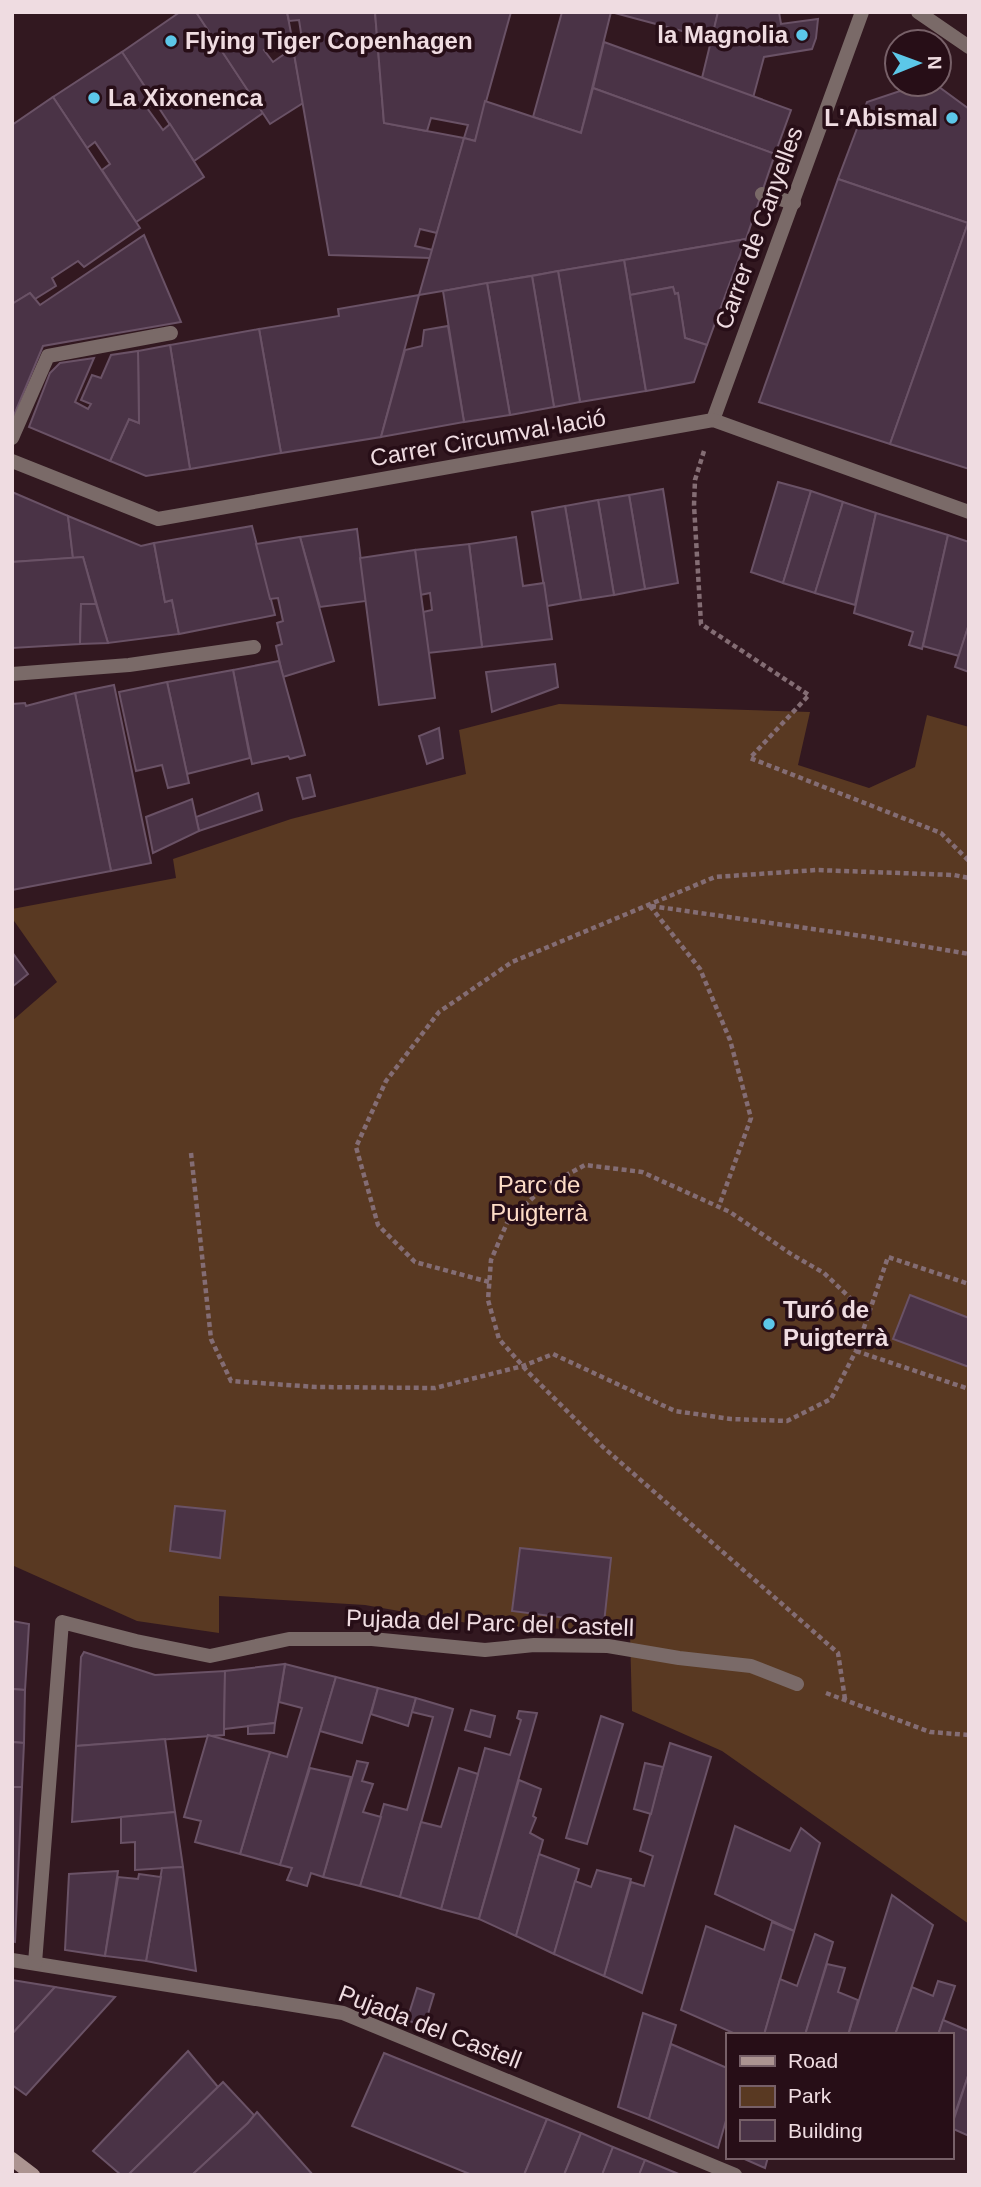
<svg xmlns="http://www.w3.org/2000/svg" width="981" height="2187" font-family="Helvetica,sans-serif">
<rect width="100%" height="100%" fill="#321820"/>
<path fill="#593922" d="M 559,704 L 810,712 L 798,765 L 869,788 L 915,767 L 927,715 L 969,727 L 969,1924 L 722,1751 L 632,1711 L 630,1632 L 479,1625 L 365,1605 L 219,1596 L 219,1633 L 137,1621 L 14,1566 L 14,1609 L 12,1609 L 12,1021 L 57,982 L 12,918 L 12,909 L 176,878 L 173,859 L 291,819 L 466,774 L 459,730 Z"/>
<g fill="#4a3346" stroke="#6a5266" stroke-width="2">
<path d="M 180,12 L 196,12 L 263,113 L 194,161 L 122,52 Z"/>
<path d="M 196,12 L 287,12 L 291,33 L 264,50 L 273,62 L 293,48 L 303,103 L 270,124 Z"/>
<path d="M 287,12 L 375,12 L 384,123 L 464,138 L 437,233 L 420,229 L 415,246 L 433,250 L 431,258 L 329,255 L 293,48 L 292,40 L 302,39 L 299,20 L 289,21 Z"/>
<path d="M 375,12 L 511,12 L 475,141 L 464,138 L 468,125 L 431,118 L 427,131 L 384,123 Z"/>
<path d="M 562,12 L 611,12 L 581,133 L 533,117 Z"/>
<path d="M 611,12 L 718,12 L 712,39 Z"/>
<path d="M 718,12 L 779,12 L 781,24 L 818,19 L 816,38 L 812,49 L 764,57 L 753,98 L 702,78 Z"/>
<path d="M 604,42 L 791,110 L 775,154 L 593,88 Z"/>
<path d="M 122,52 L 155,102 L 147,108 L 163,130 L 170,124 L 204,177 L 136,222 L 102,170 L 110,164 L 95,142 L 87,148 L 53,97 Z"/>
<path d="M 921,84 L 935,84 L 969,109 L 968,223 L 838,179 L 867,102 Z"/>
<path d="M 593,88 L 775,154 L 746,239 L 419,295 L 464,138 L 475,141 L 485,101 L 581,133 Z"/>
<path d="M 53,97 L 140,228 L 84,267 L 78,261 L 52,278 L 56,286 L 35,299 L 30,293 L 12,304 L 12,125 Z"/>
<path d="M 838,179 L 968,223 L 890,444 L 759,402 Z"/>
<path d="M 969,220 L 969,469 L 890,444 Z"/>
<path d="M 144,235 L 181,322 L 43,346 L 12,420 L 12,304 L 30,293 L 40,305 Z"/>
<path d="M 746,239 L 707,345 L 685,338 L 678,293 L 675,294 L 673,287 L 630,295 L 624,260 Z"/>
<path d="M 624,260 L 646,391 L 580,402 L 558,271 Z"/>
<path d="M 558,271 L 580,402 L 554,407 L 532,276 Z"/>
<path d="M 532,276 L 554,407 L 510,415 L 487,283 Z"/>
<path d="M 487,283 L 510,415 L 464,422 L 443,291 Z"/>
<path d="M 673,287 L 675,294 L 678,293 L 685,338 L 707,345 L 694,382 L 646,391 L 630,295 Z"/>
<path d="M 419,295 L 381,437 L 281,453 L 259,329 L 339,316 L 338,309 Z"/>
<path d="M 448,326 L 464,422 L 381,437 L 405,350 L 422,346 L 424,330 Z"/>
<path d="M 259,329 L 281,453 L 190,469 L 170,345 Z"/>
<path d="M 170,345 L 190,469 L 146,476 L 110,461 L 129,419 L 139,423 L 138,351 Z"/>
<path d="M 138,351 L 139,423 L 129,419 L 110,461 L 29,427 L 50,373 L 60,363 L 94,358 L 75,402 L 88,409 L 91,404 L 81,400 L 92,375 L 101,378 L 111,355 Z"/>
<path d="M 778,482 L 811,491 L 783,583 L 751,572 Z"/>
<path d="M 663,489 L 678,583 L 645,589 L 629,495 Z"/>
<path d="M 811,491 L 843,502 L 815,593 L 783,583 Z"/>
<path d="M 12,492 L 68,516 L 73,558 L 12,562 Z"/>
<path d="M 629,495 L 645,589 L 614,595 L 598,500 Z"/>
<path d="M 598,500 L 614,595 L 581,600 L 565,506 Z"/>
<path d="M 843,502 L 876,513 L 855,605 L 815,593 Z"/>
<path d="M 565,506 L 581,600 L 547,606 L 532,512 Z"/>
<path d="M 876,513 L 948,535 L 922,649 L 909,645 L 913,632 L 854,613 Z"/>
<path d="M 68,516 L 141,546 L 154,543 L 165,602 L 172,600 L 179,634 L 108,643 L 83,557 L 73,558 Z"/>
<path d="M 252,526 L 275,615 L 179,634 L 172,600 L 165,602 L 154,543 Z"/>
<path d="M 357,529 L 366,601 L 320,607 L 300,537 Z"/>
<path d="M 948,535 L 969,542 L 969,624 L 959,656 L 923,646 Z"/>
<path d="M 300,537 L 334,661 L 283,677 L 276,646 L 282,644 L 277,623 L 283,621 L 278,598 L 270,599 L 256,544 Z"/>
<path d="M 516,537 L 523,586 L 544,583 L 552,639 L 482,647 L 469,544 Z"/>
<path d="M 469,544 L 482,647 L 428,653 L 423,612 L 432,610 L 430,593 L 420,595 L 415,550 Z"/>
<path d="M 415,550 L 435,698 L 379,705 L 360,558 Z"/>
<path d="M 83,557 L 96,604 L 81,604 L 80,644 L 12,648 L 12,562 Z"/>
<path d="M 81,604 L 96,604 L 108,643 L 80,644 Z"/>
<path d="M 969,624 L 969,672 L 955,667 Z"/>
<path d="M 279,661 L 305,755 L 290,759 L 288,756 L 252,764 L 233,670 Z"/>
<path d="M 555,664 L 558,687 L 492,712 L 486,672 Z"/>
<path d="M 233,670 L 250,758 L 187,774 L 167,682 Z"/>
<path d="M 167,682 L 189,783 L 168,788 L 162,765 L 136,771 L 119,692 Z"/>
<path d="M 114,685 L 151,863 L 111,871 L 75,693 Z"/>
<path d="M 75,693 L 111,871 L 12,890 L 12,704 L 25,703 L 26,706 Z"/>
<path d="M 439,728 L 443,758 L 427,764 L 419,736 Z"/>
<path d="M 310,775 L 315,796 L 303,799 L 297,778 Z"/>
<path d="M 258,793 L 262,810 L 199,831 L 196,817 Z"/>
<path d="M 192,799 L 199,831 L 153,853 L 146,817 Z"/>
<path d="M 12,952 L 28,974 L 12,987 Z"/>
<path d="M 910,1295 L 969,1318 L 969,1367 L 893,1339 Z"/>
<path d="M 175,1506 L 225,1511 L 220,1558 L 170,1551 Z"/>
<path d="M 520,1548 L 611,1558 L 604,1623 L 512,1611 Z"/>
<path d="M 12,1621 L 29,1624 L 25,1690 L 12,1689 Z"/>
<path d="M 84,1652 L 155,1675 L 225,1671 L 224,1735 L 76,1746 L 81,1657 Z"/>
<path d="M 285,1664 L 336,1677 L 280,1865 L 240,1854 L 270,1752 L 287,1757 L 302,1708 L 279,1702 Z"/>
<path d="M 285,1664 L 275,1723 L 224,1729 L 225,1671 Z"/>
<path d="M 336,1677 L 378,1688 L 362,1743 L 320,1731 Z"/>
<path d="M 378,1688 L 416,1698 L 408,1726 L 371,1714 Z"/>
<path d="M 12,1689 L 25,1690 L 24,1743 L 12,1742 Z"/>
<path d="M 416,1698 L 453,1709 L 400,1897 L 360,1886 L 384,1804 L 407,1810 L 433,1717 L 412,1712 Z"/>
<path d="M 471,1710 L 495,1716 L 490,1737 L 465,1730 Z"/>
<path d="M 519,1711 L 537,1713 L 479,1919 L 441,1909 L 485,1748 L 510,1755 L 521,1720 L 517,1718 Z"/>
<path d="M 601,1716 L 623,1724 L 587,1844 L 566,1838 Z"/>
<path d="M 275,1723 L 274,1733 L 248,1734 L 248,1726 Z"/>
<path d="M 208,1735 L 270,1752 L 240,1854 L 195,1842 L 201,1821 L 184,1817 Z"/>
<path d="M 165,1739 L 175,1812 L 72,1822 L 76,1746 Z"/>
<path d="M 12,1742 L 24,1743 L 22,1787 L 12,1787 Z"/>
<path d="M 670,1743 L 711,1757 L 642,1993 L 604,1976 L 631,1882 L 644,1886 L 653,1856 L 640,1851 Z"/>
<path d="M 357,1761 L 368,1763 L 362,1781 L 373,1784 L 363,1812 L 381,1817 L 360,1886 L 323,1877 Z"/>
<path d="M 645,1763 L 663,1767 L 651,1814 L 634,1809 Z"/>
<path d="M 310,1768 L 351,1777 L 323,1877 L 311,1873 L 307,1886 L 287,1880 L 292,1868 L 280,1865 Z"/>
<path d="M 459,1768 L 478,1774 L 441,1909 L 400,1897 L 421,1822 L 441,1827 Z"/>
<path d="M 519,1780 L 541,1789 L 533,1816 L 536,1818 L 530,1833 L 543,1840 L 516,1936 L 479,1919 Z"/>
<path d="M 12,1787 L 22,1787 L 15,1942 L 12,1941 Z"/>
<path d="M 175,1812 L 183,1867 L 135,1870 L 135,1842 L 121,1843 L 121,1817 Z"/>
<path d="M 735,1826 L 790,1851 L 801,1828 L 820,1843 L 794,1931 L 715,1894 Z"/>
<path d="M 539,1854 L 579,1869 L 554,1954 L 516,1936 Z"/>
<path d="M 183,1867 L 196,1971 L 146,1961 L 162,1868 Z"/>
<path d="M 597,1870 L 631,1879 L 604,1976 L 554,1954 L 575,1881 L 591,1887 Z"/>
<path d="M 118,1871 L 105,1956 L 65,1950 L 69,1874 Z"/>
<path d="M 139,1874 L 161,1877 L 146,1961 L 105,1956 L 118,1877 L 138,1879 Z"/>
<path d="M 892,1895 L 933,1925 L 895,2035 L 848,2035 Z"/>
<path d="M 772,1922 L 794,1931 L 764,2035 L 738,2035 L 681,2010 L 706,1926 L 764,1950 Z"/>
<path d="M 815,1934 L 833,1942 L 805,2035 L 764,2035 L 780,1979 L 797,1986 Z"/>
<path d="M 827,1964 L 845,1968 L 838,1992 L 858,2000 L 848,2035 L 805,2035 Z"/>
<path d="M 12,1980 L 55,1987 L 12,2034 Z"/>
<path d="M 938,1981 L 955,1986 L 938,2035 L 895,2035 L 912,1987 L 933,1996 Z"/>
<path d="M 55,1987 L 115,1997 L 26,2095 L 12,2085 L 12,2034 Z"/>
<path d="M 417,1988 L 434,1994 L 424,2027 L 407,2020 Z"/>
<path d="M 643,2013 L 676,2025 L 649,2119 L 618,2107 Z"/>
<path d="M 943,2020 L 969,2031 L 969,2073 L 951,2125 L 951,2035 L 938,2035 Z"/>
<path d="M 671,2044 L 727,2068 L 727,2117 L 718,2148 L 649,2119 Z"/>
<path d="M 188,2051 L 218,2087 L 128,2175 L 121,2175 L 93,2151 Z"/>
<path d="M 384,2053 L 547,2119 L 524,2175 L 472,2175 L 352,2126 Z"/>
<path d="M 969,2073 L 969,2136 L 951,2128 Z"/>
<path d="M 223,2082 L 254,2115 L 248,2123 L 192,2175 L 128,2175 Z"/>
<path d="M 257,2112 L 313,2175 L 192,2175 L 248,2123 Z"/>
<path d="M 547,2119 L 581,2133 L 564,2175 L 524,2175 Z"/>
<path d="M 581,2133 L 613,2147 L 602,2175 L 564,2175 Z"/>
<path d="M 613,2147 L 645,2160 L 639,2175 L 602,2175 Z"/>
<path d="M 740,2157 L 768,2157 L 765,2168 Z"/>
<path d="M 645,2160 L 681,2175 L 639,2175 Z"/>
</g>
<g fill="none" stroke-linecap="round" stroke-linejoin="round">
<g stroke="#846d74" stroke-width="4.5" stroke-dasharray="5 3.5" stroke-linecap="butt">
<path d="M 704,451 L 695,480 L 694,505 L 701,624 L 809,695 L 750,758 L 941,833 L 969,861"/>
<path d="M 650,906 L 700,969 L 730,1040 L 751,1118 L 719,1206"/>
<path d="M 651,906 L 869,937 L 969,954"/>
<path d="M 191,1153 L 211,1339 L 231,1381 L 316,1387 L 435,1388 L 523,1366 L 553,1354 L 675,1411 L 731,1419 L 787,1421 L 831,1399 L 856,1351 L 888,1257 L 969,1284"/>
<path d="M 489,1282 L 415,1262 L 378,1225 L 356,1147 L 386,1081 L 439,1012 L 512,962 L 715,877 L 816,870 L 954,875 L 969,878"/>
<path d="M 856,1351 L 969,1389"/>
<path d="M 826,1693 L 930,1732 L 969,1735"/>
<path d="M 845,1699 L 838,1653 L 603,1447 L 528,1372 L 499,1339 L 488,1300 L 491,1260 L 507,1223 L 544,1187 L 585,1165 L 642,1172 L 730,1212 L 791,1254 L 824,1273 L 868,1315"/>
</g>
<g stroke="#7a6a68" stroke-width="14">
<path d="M 762,194 L 794,203"/>
<path d="M 12,438 L 48,356 L 171,333"/>
</g>
<g stroke="#7a6a68" stroke-width="14">
<path d="M 918,12 L 969,47"/>
<path d="M 713,420 L 862,12"/>
<path d="M 12,461 L 158,519 L 713,420 L 969,512"/>
<path d="M 12,674 L 129,665 L 254,647"/>
<path d="M 12,1960 L 343,2013 L 735,2175"/>
<path d="M 35,1963 L 62,1622 L 136,1641 L 210,1656 L 289,1639 L 372,1639 L 485,1650 L 534,1645 L 608,1646 L 679,1658 L 751,1666 L 797,1684"/>
</g>
<path stroke="#ac9491" stroke-width="14" d="M 12,2159 L 33,2175"/>
</g>
<g fill="#5cc7e8" stroke="#270e17" stroke-width="2.5">
<circle cx="802" cy="35" r="7"/>
<circle cx="171" cy="41" r="7"/>
<circle cx="94" cy="98" r="7"/>
<circle cx="952" cy="118" r="7"/>
<circle cx="769" cy="1324" r="7"/>
</g>
<g text-anchor="middle" stroke-width="7" stroke-linejoin="round" paint-order="stroke">
<g font-size="24" font-weight="bold" fill="#efdce1" stroke="#270e17" text-anchor="start">
<text x="788" y="43" text-anchor="end">la Magnolia</text>
<text x="185" y="49">Flying Tiger Copenhagen</text>
<text x="108" y="106">La Xixonenca</text>
<text x="938" y="126" text-anchor="end">L'Abismal</text>
<text x="783" y="1318">Turó de<tspan x="783" dy="28">Puigterrà</tspan></text>
</g>
<g font-size="24" fill="#efdce1" stroke="#270e17">
<text transform="translate(759 228) rotate(-70)" y="8">Carrer de Canyelles</text>
<text transform="translate(488 438) rotate(-10)" y="8">Carrer Circumval·lació</text>
<text transform="translate(490 1623) rotate(2)" y="8">Pujada del Parc del Castell</text>
<text transform="translate(430 2027) rotate(21)" y="8">Pujada del Castell</text>
</g>
<g font-size="24" fill="#feddc7" stroke="#270e17">
<text x="539" y="1193">Parc de<tspan x="539" dy="28">Puigterrà</tspan></text>
</g>
</g>
<rect width="981" height="2187" fill="none" stroke="#efdce1" stroke-width="28"/>
<rect x="726" y="2033" width="228" height="126" fill="#270e17" stroke="#776068" stroke-width="2"/>
<rect x="740" y="2056" width="35" height="10" fill="#ac9491" stroke="#776068" stroke-width="2"/>
<text x="788" y="2068" font-size="21" fill="#efdce1">Road</text>
<rect x="740" y="2086" width="35" height="21" fill="#593922" stroke="#776068" stroke-width="2"/>
<text x="788" y="2103" font-size="21" fill="#efdce1">Park</text>
<rect x="740" y="2120" width="35" height="21" fill="#4a3346" stroke="#776068" stroke-width="2"/>
<text x="788" y="2138" font-size="21" fill="#efdce1">Building</text>
<g transform="translate(918 63) rotate(89)"><circle r="33" fill="#270e17" stroke="#776068" stroke-width="2"/>
<path d="M0-5L12 26L0 18L-12 26Z" fill="#5cc7e8"/>
<text y="-10" font-size="19" font-weight="bold" text-anchor="middle" fill="#efdce1">N</text>
</g>
</svg>
